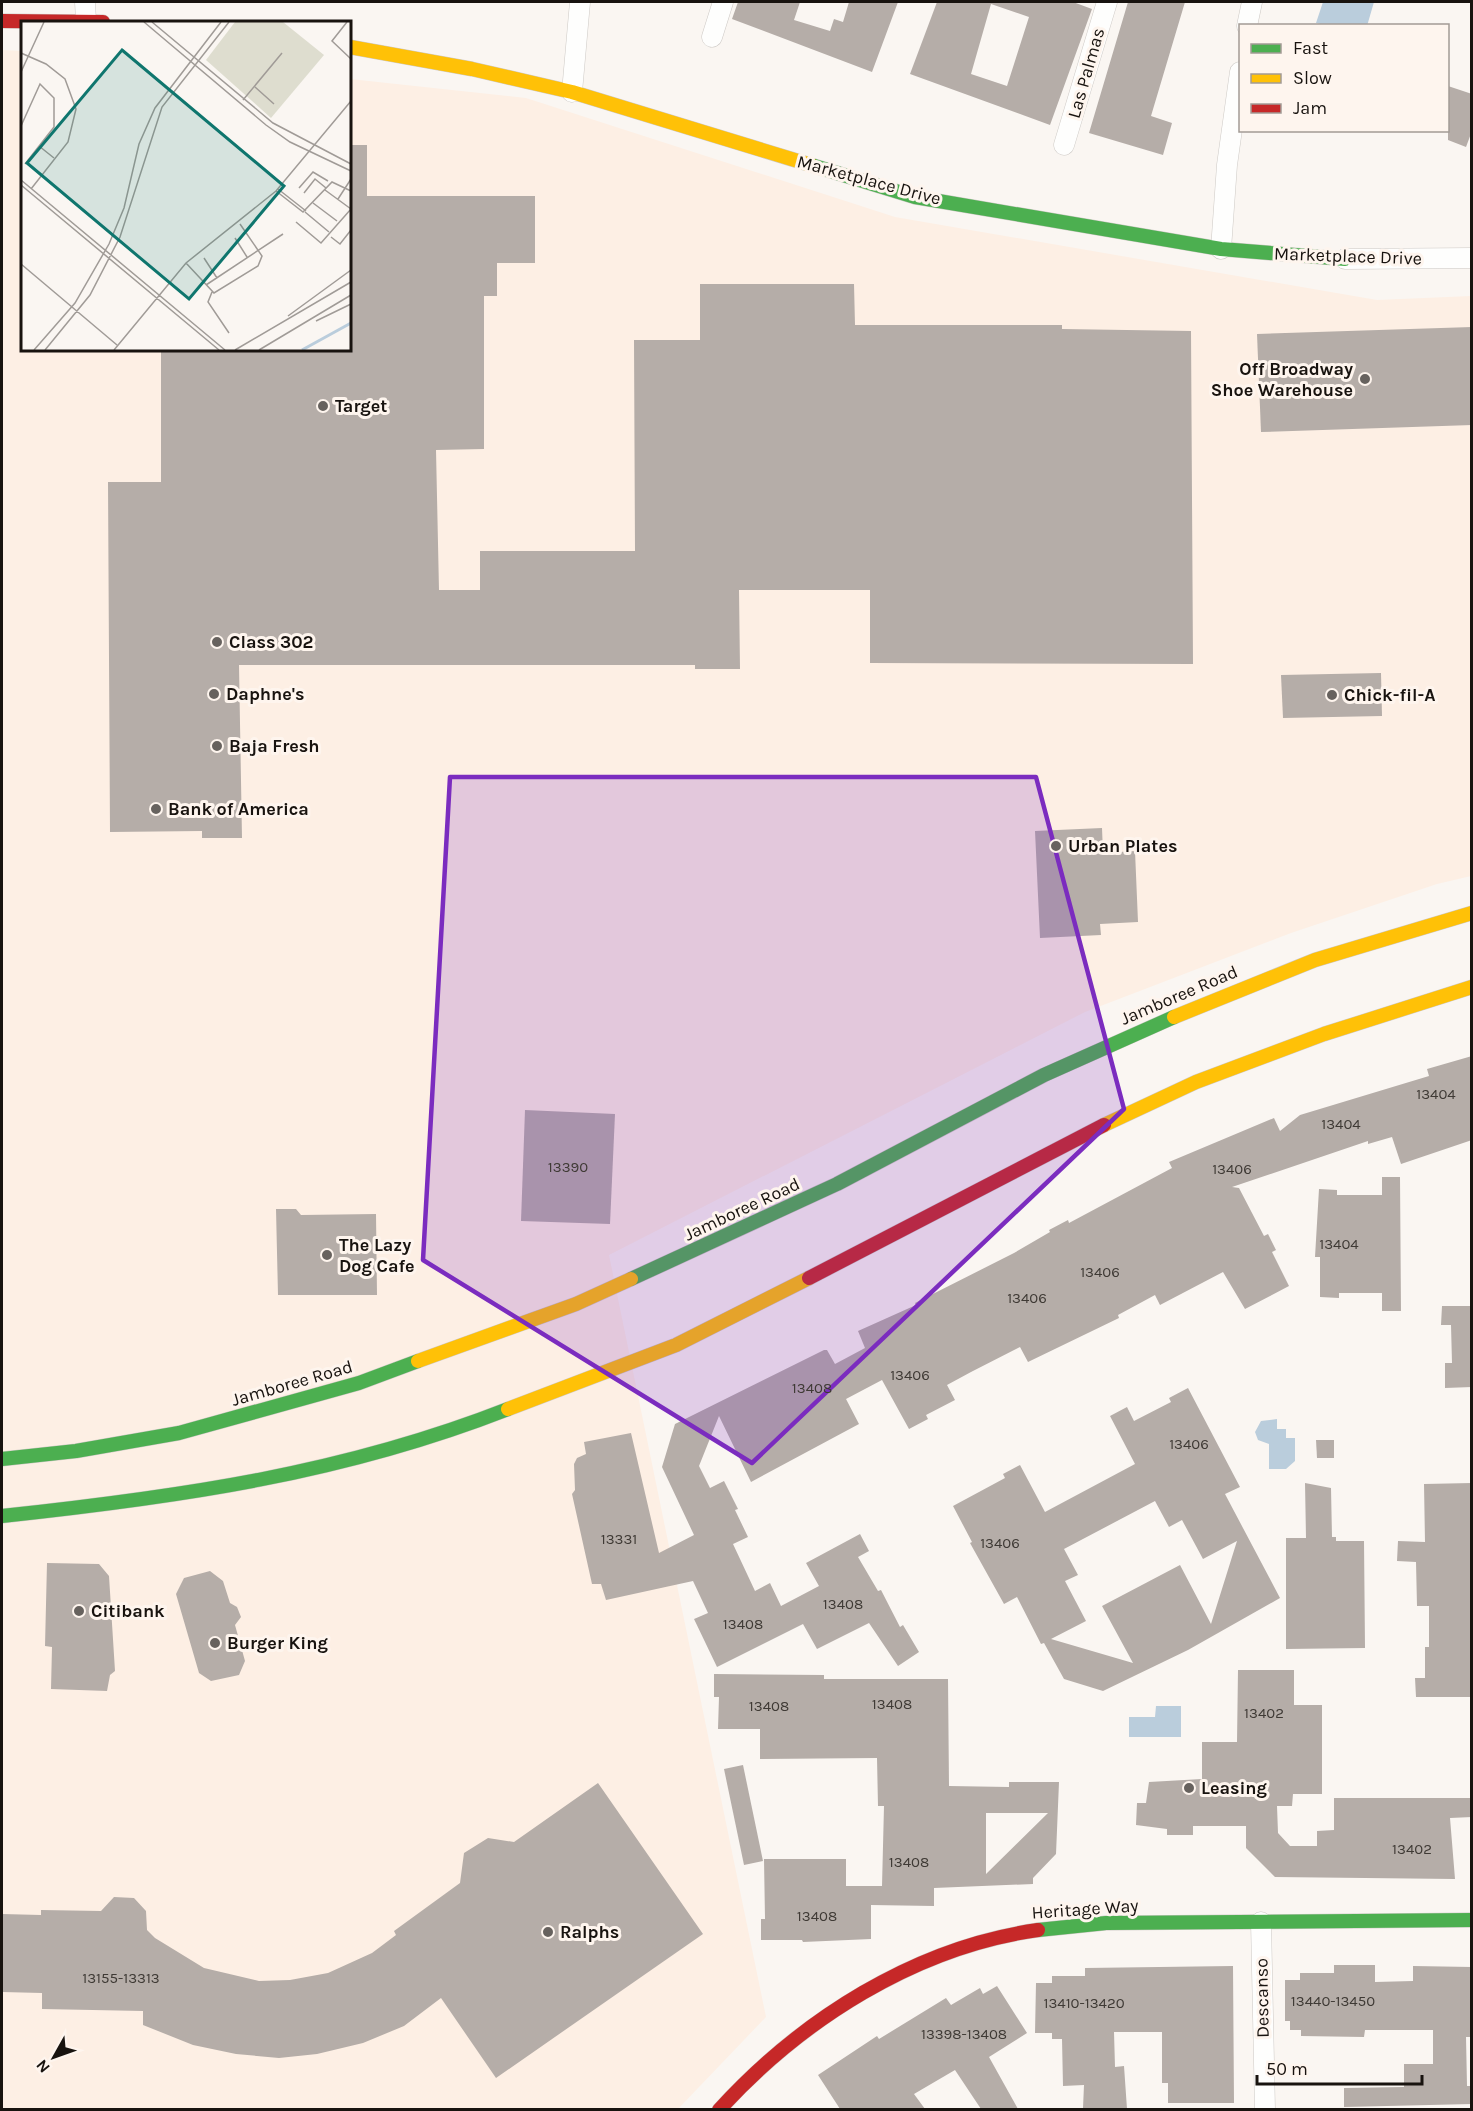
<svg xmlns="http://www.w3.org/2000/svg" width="1473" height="2111" font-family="Karla,sans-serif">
<rect width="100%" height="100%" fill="#faf6f2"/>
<path fill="#fdefe4" d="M 2,50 L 22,51 L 22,350 L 350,350 L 350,79 L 526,98 L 895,217 L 1377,300 L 1471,296 L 1471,876 L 1437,884 L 1291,933 L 1085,1012 L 609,1255 L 766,2017 L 678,2109 L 2,2110 Z"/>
<g fill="#bacddc">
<path d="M 1323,2 L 1374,2 L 1367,26 L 1325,25 L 1316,23 Z"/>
<path d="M 1277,1419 L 1277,1429 L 1286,1429 L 1286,1438 L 1295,1438 L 1295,1461 L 1286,1469 L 1269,1469 L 1269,1444 L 1258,1440 L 1255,1432 L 1261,1421 Z"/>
<path d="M 1156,1706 L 1181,1706 L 1181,1737 L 1129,1737 L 1129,1717 L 1155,1717 Z"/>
</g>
<g fill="#b5ada8" fill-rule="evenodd">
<path d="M 738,2 L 800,2 L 794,20 L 830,31 L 834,19 L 843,22 L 849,2 L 898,2 L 872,72 L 732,19 Z"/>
<path d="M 937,2 L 1073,2 L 1092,9 L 1050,125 L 910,74 ZM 991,4 L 1029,17 L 1007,86 L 971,74 Z"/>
<path d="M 1128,2 L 1185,2 L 1151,116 L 1172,123 L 1163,155 L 1089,133 Z"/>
<path d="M 1448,86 L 1472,94 L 1472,131 L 1466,147 L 1448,140 Z"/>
<path d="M 350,145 L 367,145 L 367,196 L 535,196 L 535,263 L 497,263 L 497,296 L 484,296 L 484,449 L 436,450 L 439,590 L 480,590 L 480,551 L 635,551 L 634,340 L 700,340 L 700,284 L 854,284 L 855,325 L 1062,325 L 1062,329 L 1191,331 L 1193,664 L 870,663 L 870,590 L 739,590 L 740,669 L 695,669 L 695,665 L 239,665 L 242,838 L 202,838 L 202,831 L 110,832 L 108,482 L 161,482 L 161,350 L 350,350 Z"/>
<path d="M 1472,327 L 1472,425 L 1261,432 L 1257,334 Z"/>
<path d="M 1381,673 L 1382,716 L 1283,718 L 1281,675 Z"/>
<path d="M 1102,828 L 1103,853 L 1135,851 L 1138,922 L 1100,924 L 1101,935 L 1040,938 L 1035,831 Z"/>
<path d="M 1472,1056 L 1472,1140 L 1401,1164 L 1392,1137 L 1368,1144 L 1368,1141 L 1232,1187 L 1239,1188 L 1264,1236 L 1268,1234 L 1276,1250 L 1272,1252 L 1289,1286 L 1245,1309 L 1223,1272 L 1160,1305 L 1155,1295 L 1118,1315 L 1119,1318 L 1028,1362 L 1020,1347 L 971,1372 L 947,1385 L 955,1400 L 926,1415 L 928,1419 L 909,1429 L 882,1380 L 846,1399 L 859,1424 L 751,1482 L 719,1416 L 699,1466 L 710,1488 L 724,1481 L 738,1509 L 735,1510 L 748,1537 L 733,1544 L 755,1591 L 770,1583 L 781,1606 L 819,1586 L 806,1563 L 860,1534 L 869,1551 L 858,1557 L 878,1591 L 881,1590 L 900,1627 L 903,1625 L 919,1652 L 898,1666 L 869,1623 L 817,1649 L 803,1624 L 717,1667 L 694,1619 L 708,1613 L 693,1581 L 606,1600 L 601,1584 L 592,1584 L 572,1494 L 575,1490 L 574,1464 L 577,1458 L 586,1454 L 584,1442 L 631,1433 L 659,1553 L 694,1535 L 662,1467 L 675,1424 L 824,1350 L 827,1350 L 835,1364 L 865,1348 L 858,1331 L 916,1305 L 915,1303 L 1014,1253 L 1050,1232 L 1049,1230 L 1068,1220 L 1069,1223 L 1172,1168 L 1169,1162 L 1274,1118 L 1280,1131 L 1300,1115 L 1429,1076 L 1427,1069 Z"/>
<path d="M 525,1110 L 615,1114 L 610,1224 L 521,1221 Z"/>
<path d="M 1382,1177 L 1400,1177 L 1401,1311 L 1382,1311 L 1382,1293 L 1339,1293 L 1339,1298 L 1320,1297 L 1320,1257 L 1315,1257 L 1319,1189 L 1337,1190 L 1337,1195 L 1382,1195 Z"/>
<path d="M 276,1209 L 296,1209 L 301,1215 L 376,1214 L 377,1295 L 278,1295 Z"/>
<path d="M 1442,1306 L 1472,1306 L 1472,1387 L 1445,1388 L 1445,1363 L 1452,1363 L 1451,1325 L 1441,1325 Z"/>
<path d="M 1188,1388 L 1240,1487 L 1225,1494 L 1280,1598 L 1188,1650 L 1103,1691 L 1064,1679 L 1044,1643 L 1041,1644 L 1017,1597 L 1004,1604 L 970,1543 L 972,1542 L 953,1506 L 1005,1478 L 1003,1474 L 1020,1465 L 1045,1512 L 1135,1464 L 1110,1416 L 1127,1407 L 1134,1421 L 1171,1402 L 1169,1398 ZM 1155,1501 L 1169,1527 L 1182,1520 L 1203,1559 L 1237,1541 L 1211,1624 L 1180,1565 L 1102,1606 L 1133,1663 L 1051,1639 L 1086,1621 L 1065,1581 L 1078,1575 L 1064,1549 Z"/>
<path d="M 1316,1440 L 1334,1440 L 1334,1458 L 1317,1458 Z"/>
<path d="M 1305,1483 L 1331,1488 L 1332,1537 L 1336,1537 L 1336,1541 L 1364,1541 L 1365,1648 L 1286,1649 L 1286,1538 L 1306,1538 Z"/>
<path d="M 1472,1483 L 1472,1697 L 1416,1697 L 1415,1678 L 1425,1678 L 1425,1647 L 1429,1647 L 1429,1606 L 1417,1606 L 1416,1562 L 1397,1561 L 1398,1541 L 1425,1542 L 1424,1484 Z"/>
<path d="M 47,1563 L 99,1564 L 109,1576 L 115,1671 L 110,1675 L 107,1691 L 51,1689 L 52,1647 L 45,1646 Z"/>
<path d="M 210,1571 L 223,1581 L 230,1603 L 237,1607 L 241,1617 L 235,1625 L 245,1661 L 239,1675 L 211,1681 L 199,1673 L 176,1594 L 184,1578 Z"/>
<path d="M 1238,1670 L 1294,1670 L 1294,1705 L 1322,1705 L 1322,1794 L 1293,1794 L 1292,1806 L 1277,1806 L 1278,1833 L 1290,1846 L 1317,1846 L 1317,1831 L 1334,1830 L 1334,1798 L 1472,1798 L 1472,1817 L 1450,1818 L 1455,1879 L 1275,1877 L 1246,1848 L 1246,1826 L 1193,1826 L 1193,1835 L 1167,1835 L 1167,1829 L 1136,1825 L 1137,1803 L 1146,1803 L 1149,1782 L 1202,1779 L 1202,1742 L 1237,1742 Z"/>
<path d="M 714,1674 L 824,1675 L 824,1679 L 948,1679 L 949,1786 L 1009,1787 L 1009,1782 L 1059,1782 L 1056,1854 L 1033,1878 L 1033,1884 L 934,1888 L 934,1906 L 871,1905 L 871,1939 L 803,1942 L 802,1940 L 761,1940 L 761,1919 L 765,1919 L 764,1859 L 846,1859 L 846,1886 L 882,1886 L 884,1806 L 878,1806 L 877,1758 L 760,1759 L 760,1729 L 718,1729 L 719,1697 L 714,1697 ZM 986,1813 L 1048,1813 L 986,1874 Z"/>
<path d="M 743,1765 L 763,1861 L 744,1865 L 724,1769 Z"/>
<path d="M 598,1783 L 703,1934 L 496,2078 L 441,1998 L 404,2026 L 363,2043 L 317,2054 L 279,2058 L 236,2054 L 193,2045 L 143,2025 L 143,2011 L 42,2009 L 42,1993 L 2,1992 L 2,1914 L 41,1915 L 41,1910 L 101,1911 L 114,1897 L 134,1898 L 146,1911 L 147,1930 L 155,1938 L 204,1968 L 259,1981 L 290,1980 L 328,1973 L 372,1953 L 396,1935 L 394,1931 L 460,1883 L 464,1853 L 488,1838 L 514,1842 Z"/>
<path d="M 1334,1965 L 1375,1965 L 1375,1982 L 1413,1981 L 1413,1966 L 1472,1967 L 1472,2037 L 1466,2037 L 1467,2086 L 1472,2086 L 1472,2104 L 1344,2107 L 1344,2088 L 1404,2087 L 1404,2064 L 1433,2064 L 1433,2030 L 1365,2030 L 1364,2037 L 1301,2036 L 1301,2030 L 1290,2030 L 1290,2021 L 1285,2021 L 1285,1980 L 1300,1980 L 1300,1973 L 1334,1973 Z"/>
<path d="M 1233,1966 L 1234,2103 L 1168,2103 L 1168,2083 L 1162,2083 L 1162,2032 L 1114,2032 L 1115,2067 L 1124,2066 L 1127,2109 L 1083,2108 L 1084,2085 L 1063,2086 L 1062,2039 L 1052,2039 L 1052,2033 L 1035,2033 L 1036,1983 L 1052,1983 L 1052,1976 L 1085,1976 L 1085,1968 Z"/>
<path d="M 997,1986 L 1027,2033 L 989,2057 L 1018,2109 L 981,2109 L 955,2070 L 914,2094 L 925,2109 L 840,2109 L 818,2075 L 877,2036 L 879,2039 L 946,1998 L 951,2005 L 980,1988 L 983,1994 Z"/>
</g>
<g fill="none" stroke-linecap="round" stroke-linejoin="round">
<g stroke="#cdc9c5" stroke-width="21">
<g id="street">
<path d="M 85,2 L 86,21"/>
<path d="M 1247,26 L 1252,2"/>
<path d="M 712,37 L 723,2"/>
<path d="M 572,92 L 580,2"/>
<path d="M 1064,145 L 1107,2"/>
<path d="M 1221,249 L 1227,165 L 1240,72"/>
<path d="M 1345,259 L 1472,258"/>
<path d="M 1261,1922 L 1265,2110"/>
</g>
</g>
<g stroke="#cdc9c5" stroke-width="15">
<g id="fast">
<path d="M 811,165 L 915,197 L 1221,249 L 1345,259"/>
<path d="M 631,1279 L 837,1184 L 1044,1075 L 1174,1017"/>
<path d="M 2,1459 L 76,1451 L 179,1433 L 359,1383 L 418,1361"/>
<path d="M 2,1516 C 179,1497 342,1474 508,1409"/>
<path d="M 1038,1930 L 1106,1923 L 1472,1920"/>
</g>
</g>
<g stroke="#cdc9c5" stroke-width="15">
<g id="slow">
<path d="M 350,47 L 472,69 L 572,92 L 811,165"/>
<path d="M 1174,1017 L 1315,960 L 1472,913"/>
<path d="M 1104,1125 L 1196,1082 L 1324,1034 L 1472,987"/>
<path d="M 418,1361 L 576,1304 L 631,1279"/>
<path d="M 508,1409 L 676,1345 L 809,1278"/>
</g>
</g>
<g stroke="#cdc9c5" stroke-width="15">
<g id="jam">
<path d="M 2,21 L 103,22"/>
<path d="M 809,1278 L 1104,1125"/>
<path d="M 719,2110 C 801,2020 915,1947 1038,1930"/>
</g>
</g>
<use href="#street" stroke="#fefefd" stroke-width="20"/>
<use href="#fast" stroke="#4caf50" stroke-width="14"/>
<use href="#slow" stroke="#ffc107" stroke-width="14"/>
<use href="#jam" stroke="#c62828" stroke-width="14"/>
</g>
<path fill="#7b2cbf" fill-opacity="0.2" stroke="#7b2cbf" stroke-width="4.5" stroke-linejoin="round" d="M 450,777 L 1036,777 L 1124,1109 L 752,1463 L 423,1260 Z"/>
<g fill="#67625e" stroke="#fef5ee" stroke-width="2">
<circle cx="1365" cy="379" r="6"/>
<circle cx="323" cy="406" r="6"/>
<circle cx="217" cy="642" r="6"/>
<circle cx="214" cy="694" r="6"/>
<circle cx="1332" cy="695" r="6"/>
<circle cx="217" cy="746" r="6"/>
<circle cx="156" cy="809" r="6"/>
<circle cx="1056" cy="846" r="6"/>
<circle cx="327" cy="1255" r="6"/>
<circle cx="79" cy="1611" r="6"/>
<circle cx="215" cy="1643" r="6"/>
<circle cx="1189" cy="1788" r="6"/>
<circle cx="548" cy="1932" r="6"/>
</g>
<g text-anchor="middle" stroke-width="6" stroke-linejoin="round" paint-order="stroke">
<g font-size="15" fill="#3f3a35">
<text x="1436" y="1099">13404</text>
<text x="1341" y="1129">13404</text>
<text x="568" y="1172">13390</text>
<text x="1232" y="1174">13406</text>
<text x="1339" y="1249">13404</text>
<text x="1100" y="1277">13406</text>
<text x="1027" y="1303">13406</text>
<text x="910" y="1380">13406</text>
<text x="812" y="1393">13408</text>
<text x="1189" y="1449">13406</text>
<text x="619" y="1544">13331</text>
<text x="1000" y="1548">13406</text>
<text x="843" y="1609">13408</text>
<text x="743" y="1629">13408</text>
<text x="892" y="1709">13408</text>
<text x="769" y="1711">13408</text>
<text x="1264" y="1718">13402</text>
<text x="1412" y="1854">13402</text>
<text x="909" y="1867">13408</text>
<text x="817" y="1921">13408</text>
<text x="121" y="1983">13155-13313</text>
<text x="1333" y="2006">13440-13450</text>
<text x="1084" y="2008">13410-13420</text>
<text x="964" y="2039">13398-13408</text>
</g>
<g font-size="18" fill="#18130f" stroke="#fef5ee">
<text transform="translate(1086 73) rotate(-74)" y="6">Las Palmas</text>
<text transform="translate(869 180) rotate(15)" y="6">Marketplace Drive</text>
<text transform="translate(1348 256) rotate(2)" y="6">Marketplace Drive</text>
<text transform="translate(1179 995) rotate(-23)" y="6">Jamboree Road</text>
<text transform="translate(742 1209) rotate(-25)" y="6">Jamboree Road</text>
<text transform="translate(292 1383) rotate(-16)" y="6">Jamboree Road</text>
<text transform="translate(1085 1909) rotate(-4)" y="6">Heritage Way</text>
<text transform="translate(1262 1998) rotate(-91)" y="6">Descanso</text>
</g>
<g font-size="18" font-weight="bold" fill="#18130f" stroke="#fef5ee" text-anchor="start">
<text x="1353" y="375" text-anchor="end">Off Broadway<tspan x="1353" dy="21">Shoe Warehouse</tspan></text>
<text x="335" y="412">Target</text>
<text x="229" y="648">Class 302</text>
<text x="226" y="700">Daphne's</text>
<text x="1344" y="701">Chick-fil-A</text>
<text x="229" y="752">Baja Fresh</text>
<text x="168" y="815">Bank of America</text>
<text x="1068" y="852">Urban Plates</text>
<text x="339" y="1251">The Lazy<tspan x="339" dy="21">Dog Cafe</tspan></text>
<text x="91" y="1617">Citibank</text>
<text x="227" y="1649">Burger King</text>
<text x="1201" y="1794">Leasing</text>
<text x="560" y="1938">Ralphs</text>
</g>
</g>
<g transform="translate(21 21)">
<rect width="330" height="330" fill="#faf6f2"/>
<path d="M 214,1 L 262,1 L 303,34 L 250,97 L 185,39 Z" fill="#deddcf"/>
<path fill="none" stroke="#bacddc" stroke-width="3" d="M 281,329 L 330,302"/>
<path fill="none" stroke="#a09b97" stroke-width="1.5" d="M 123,1 L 245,104 L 269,121 L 330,150M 131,1 L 252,102 L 330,143M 326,1 L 311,20 L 330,38M 0,32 L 25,43 L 44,58 L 55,88 L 47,121 L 10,168M 0,51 L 23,1M 234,66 L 253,83M 222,79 L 261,32M 0,105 L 19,63 L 33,77 L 33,106 L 4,143M 18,125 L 33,137M 0,159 L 204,329M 0,164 L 198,329M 278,167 L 292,151 L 307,160M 257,168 L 285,190M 304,169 L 330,188M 255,170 L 282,191 L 311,161 L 330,170M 283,172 L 294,158 L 305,167M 317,178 L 330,158M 292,182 L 316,200M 284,191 L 308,211M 275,201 L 300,222 L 330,188M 310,216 L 319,223 L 330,209M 214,217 L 226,236M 183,237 L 196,257M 165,242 L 193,272 L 237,245 L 241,235 L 219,203M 0,243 L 96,324M 185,264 L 262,213M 191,271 L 187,281 L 208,312M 267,295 L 330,249M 295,300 L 330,283M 13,329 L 54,282 L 88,223 L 103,187 L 118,123 L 134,87 L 200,1M 24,329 L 69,274 L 99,216 L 141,86 L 208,1M 93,329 L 165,242 L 255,170 L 330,80M 214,329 L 330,261M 238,329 L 330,274"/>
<path fill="#0f766e" fill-opacity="0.15" stroke="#0f766e" stroke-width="3" d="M 101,29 L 263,165 L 168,278 L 6,142 Z"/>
<rect width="330" height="330" fill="none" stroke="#18130f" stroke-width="3"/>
</g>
<rect width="1473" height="2111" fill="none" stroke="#18130f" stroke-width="6"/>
<rect x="1239" y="24" width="210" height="108" fill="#fef5ee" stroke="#a29b95" stroke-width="1.5"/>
<rect x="1251" y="44" width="30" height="9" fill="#4caf50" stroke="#a29b95" stroke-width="1.5"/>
<text x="1293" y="54" font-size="18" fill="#18130f">Fast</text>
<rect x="1251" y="74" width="30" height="9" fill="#ffc107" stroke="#a29b95" stroke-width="1.5"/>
<text x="1293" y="84" font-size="18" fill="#18130f">Slow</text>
<rect x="1251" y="104" width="30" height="9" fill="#c62828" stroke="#a29b95" stroke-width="1.5"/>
<text x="1293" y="114" font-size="18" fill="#18130f">Jam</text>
<g transform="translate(54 2057) rotate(230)" stroke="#fef5ee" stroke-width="4.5" paint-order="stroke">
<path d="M0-4.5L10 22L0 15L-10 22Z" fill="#18130f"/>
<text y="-9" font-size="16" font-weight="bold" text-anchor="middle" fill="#18130f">N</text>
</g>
<path d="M1257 2075v9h165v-9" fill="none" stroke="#18130f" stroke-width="3"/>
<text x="1266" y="2075" font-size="18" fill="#18130f" stroke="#fef5ee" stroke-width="4.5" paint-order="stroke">50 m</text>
</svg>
